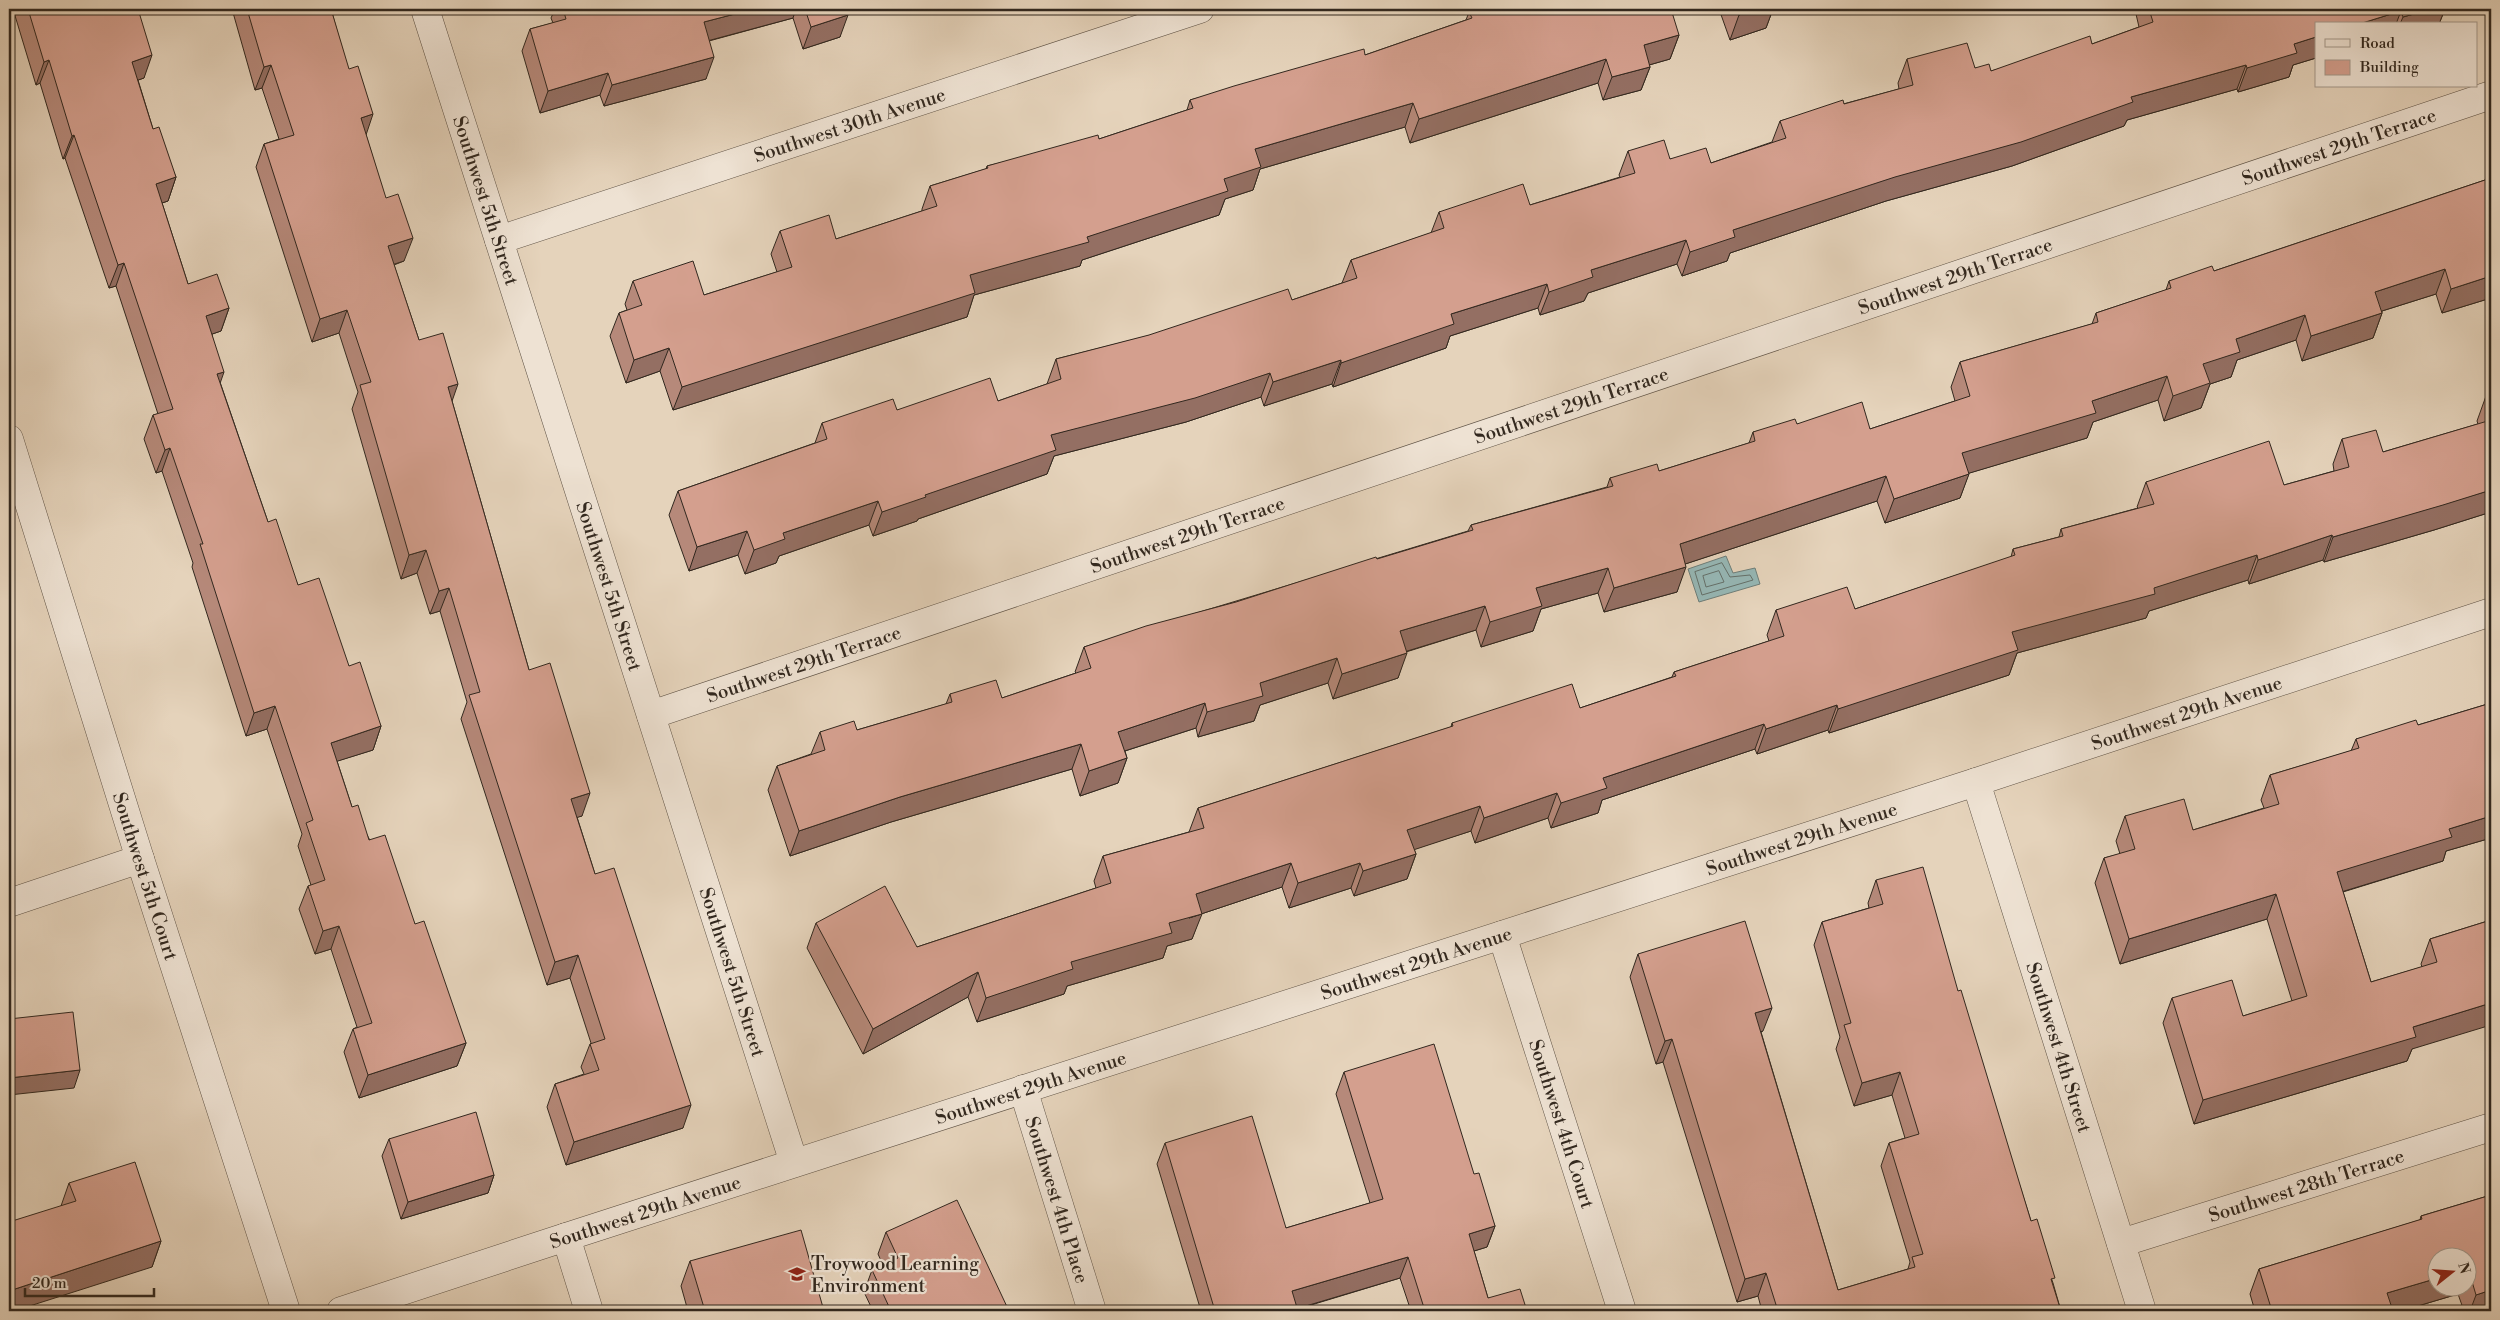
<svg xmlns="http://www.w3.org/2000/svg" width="2500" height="1320" font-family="'Libre Bodoni',serif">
<rect width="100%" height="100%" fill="#e5d3bb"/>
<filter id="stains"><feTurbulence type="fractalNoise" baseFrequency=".004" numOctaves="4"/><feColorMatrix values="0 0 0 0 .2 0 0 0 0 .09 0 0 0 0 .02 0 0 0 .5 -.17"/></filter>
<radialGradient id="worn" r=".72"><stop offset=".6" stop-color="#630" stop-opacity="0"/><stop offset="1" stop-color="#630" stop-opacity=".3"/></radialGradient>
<path fill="#96b7b5" stroke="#6e7e79" d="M 1726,556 L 1733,573 L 1755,568 L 1760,584 L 1699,602 L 1688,569 Z"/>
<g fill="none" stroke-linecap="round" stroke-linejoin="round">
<g stroke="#64706a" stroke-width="1">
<path d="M 1722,563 L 1730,577 L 1750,575 L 1753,580 L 1702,595 L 1695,572 Z"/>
<path d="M 1719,571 L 1724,582 L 1706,587 L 1703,576 Z"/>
</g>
<g stroke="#5f5346" stroke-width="29">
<g id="minor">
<path id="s1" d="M 425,9 L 794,1163"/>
<path id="s2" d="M 499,240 L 1200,9"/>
<path id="s3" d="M 9,439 L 140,859 L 286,1311"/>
<path id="s4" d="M 651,715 L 2491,95"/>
<path id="s5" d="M 1976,782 L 2142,1311"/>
<path d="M 9,903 L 140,859"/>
<path id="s6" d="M 1502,935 L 1622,1311"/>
<path id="s7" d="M 1023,1089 L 1092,1311"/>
<path d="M 566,1237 L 589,1311"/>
<path id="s8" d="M 2121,1243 L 2491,1127"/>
<path id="s9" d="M 341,1311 L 566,1237 L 1976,782 L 2491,612"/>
</g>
</g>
<use href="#minor" stroke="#eee2d3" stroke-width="28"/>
</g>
<g fill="#b6897a" stroke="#32281f" fill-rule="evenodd">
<path d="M 10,9 L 138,9 L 144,78 L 138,80 L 153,129 L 176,177 L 168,201 L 162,203 L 188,284 L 229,308 L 221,331 L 212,334 L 220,382 L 268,522 L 298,585 L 349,666 L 381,726 L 373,750 L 337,761 L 352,807 L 415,924 L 466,1043 L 457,1066 L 359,1098 L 344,1052 L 353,1029 L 357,1027 L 331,949 L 315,954 L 299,909 L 308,886 L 311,885 L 298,846 L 302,834 L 267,729 L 246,736 L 192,567 L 193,563 L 162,471 L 156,473 L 144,439 L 153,415 L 158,414 L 116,286 L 109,288 L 65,158 L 63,159 L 40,83 L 36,85 L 13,9 L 10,10 Z"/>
<path d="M 232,9 L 331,9 L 366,135 L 404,261 L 394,265 L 419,340 L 452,401 L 529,670 L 582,816 L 577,817 L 595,874 L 683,1128 L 566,1165 L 547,1107 L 555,1084 L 584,1074 L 581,1067 L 590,1044 L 591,1043 L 570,978 L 547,985 L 461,719 L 467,702 L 440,611 L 430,614 L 417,573 L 401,579 L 352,409 L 358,392 L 339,333 L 312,342 L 256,167 L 264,144 L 279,139 L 262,88 L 255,90 Z"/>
<path d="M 555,9 L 846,9 L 840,37 L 803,49 L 793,18 L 709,41 L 706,79 L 604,106 L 600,95 L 540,113 L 522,51 L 530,29 L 553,23 L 551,18 Z"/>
<path d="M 1719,9 L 1773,9 L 1766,28 L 1730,40 Z"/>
<path d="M 2137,9 L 2445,9 L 2439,24 L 2316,24 L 2316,58 L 2293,65 L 2289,77 L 2238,92 L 2237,89 L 2127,120 L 2124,126 L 2012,166 L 1886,201 L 1730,253 L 1727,261 L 1682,276 L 1677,264 L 1588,293 L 1584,301 L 1540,315 L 1538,308 L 1450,336 L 1446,348 L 1333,387 L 1332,384 L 1264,406 L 1261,397 L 1186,422 L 1054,456 L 1047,474 L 918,519 L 917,521 L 873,536 L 869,525 L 779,556 L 776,563 L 745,574 L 738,555 L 689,571 L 669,515 L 678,491 L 815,443 L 822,423 L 897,410 L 998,401 L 1047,384 L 1056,359 L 1292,300 L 1342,283 L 1351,260 L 1431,233 L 1439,212 L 1530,205 L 1620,177 L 1619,175 L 1628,151 L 1670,159 L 1711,163 L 1772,142 L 1780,121 L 1899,89 L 1898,83 L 1907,59 L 1975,68 L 1991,71 L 2092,44 L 2139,27 L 2136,14 Z"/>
<path d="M 1469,12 L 1679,35 L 1670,59 L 1649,65 L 1650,67 L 1641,90 L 1603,100 L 1598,83 L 1410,143 L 1405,127 L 1260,169 L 1253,190 L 1225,199 L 1219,215 L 1082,260 L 1080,266 L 974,295 L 967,317 L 673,410 L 660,371 L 626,383 L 610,336 L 619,313 L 627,310 L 625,304 L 633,281 L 704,295 L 777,272 L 771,254 L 780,231 L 836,239 L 922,211 L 922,209 L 930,186 L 986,169 L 987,166 L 1099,139 L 1187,110 L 1190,100 L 1365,55 L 1466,20 Z"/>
<path d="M 2491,178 L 2491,298 L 2442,313 L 2436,294 L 2382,311 L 2382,313 L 2373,338 L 2302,361 L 2296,340 L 2237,360 L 2231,377 L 2210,384 L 2201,408 L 2164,421 L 2158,400 L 2093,422 L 2087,438 L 1969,473 L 1960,498 L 1885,523 L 1877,501 L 1685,564 L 1677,592 L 1604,612 L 1598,593 L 1541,609 L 1533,631 L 1481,647 L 1476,630 L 1406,652 L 1398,678 L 1333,699 L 1328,683 L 1260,705 L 1254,721 L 1198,737 L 1196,728 L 1125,751 L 1127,758 L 1118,783 L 1080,796 L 1072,769 L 891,822 L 790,856 L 768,790 L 777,766 L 811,754 L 820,732 L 857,730 L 946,704 L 950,694 L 1002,698 L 1076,673 L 1075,672 L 1084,647 L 1468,531 L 1471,525 L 1607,487 L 1610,478 L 1659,471 L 1749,443 L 1753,432 L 1797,424 L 1870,429 L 1955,401 L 1951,387 L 1960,362 L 2092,324 L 2096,313 L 2166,290 L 2169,281 L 2214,271 Z"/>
<path d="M 2491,394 L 2491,512 L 2434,530 L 2324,562 L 2323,560 L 2249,584 L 2248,580 L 2149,611 L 2146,618 L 2017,653 L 2009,675 L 1829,733 L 1828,730 L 1757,754 L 1755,749 L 1602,800 L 1598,813 L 1551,828 L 1548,818 L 1475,843 L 1471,831 L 1414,849 L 1416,854 L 1407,879 L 1354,896 L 1351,888 L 1289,908 L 1282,887 L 1201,914 L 1192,939 L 1167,946 L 1163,958 L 1067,986 L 1064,994 L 977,1022 L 968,997 L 863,1054 L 807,948 L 816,923 L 917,947 L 1096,888 L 1094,881 L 1103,856 L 1189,832 L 1198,808 L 1451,727 L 1452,723 L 1580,708 L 1672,677 L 1674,672 L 1769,641 L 1767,635 L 1776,610 L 1855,609 L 2011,557 L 2013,549 L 2059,537 L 2061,529 L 2138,508 L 2137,507 L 2146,482 L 2284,485 L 2334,471 L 2333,464 L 2342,439 L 2383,452 L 2478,424 L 2477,421 L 2486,396 Z"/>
<path d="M 2491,703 L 2491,838 L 2446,851 L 2443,861 L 2343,892 L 2371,982 L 2422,967 L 2421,964 L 2430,939 L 2491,920 L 2412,1049 L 2407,1061 L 2194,1124 L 2163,1023 L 2172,998 L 2243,1016 L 2292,1001 L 2267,919 L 2120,964 L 2095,883 L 2104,858 L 2120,854 L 2116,841 L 2125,816 L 2193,830 L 2264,808 L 2261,800 L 2270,775 L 2351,751 L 2356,739 L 2418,725 Z"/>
<path d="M 1876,880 L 1958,991 L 2031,1221 L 2053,1283 L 2061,1311 L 1762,1311 L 1758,1296 L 1737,1302 L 1663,1062 L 1656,1064 L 1630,977 L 1638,954 L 1763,1031 L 1761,1032 L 1838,1290 L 1908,1269 L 1910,1262 L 1881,1166 L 1889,1143 L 1905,1138 L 1892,1095 L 1854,1106 L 1836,1049 L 1840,1037 L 1814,945 L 1822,922 L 1869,908 L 1868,903 Z"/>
<path d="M 1344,1072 L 1474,1174 L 1495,1226 L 1487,1247 L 1474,1251 L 1488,1298 L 1527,1311 L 1411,1311 L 1400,1278 L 1298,1309 L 1298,1311 L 1201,1311 L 1157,1164 L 1165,1143 L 1286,1228 L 1370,1203 L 1336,1094 Z"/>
<path d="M 389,1139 L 494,1175 L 488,1193 L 401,1219 L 382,1156 Z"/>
<path d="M 69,1183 L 161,1241 L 152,1267 L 61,1206 Z"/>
<path d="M 2491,1195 L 2491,1311 L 2464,1311 L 2458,1294 L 2401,1311 L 2255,1311 L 2250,1294 L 2259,1269 L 2420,1220 L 2421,1216 ZM 2468,1258 L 2468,1288 L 2438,1288 Z"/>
<path d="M 886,1232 L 1009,1311 L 873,1311 L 864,1292 L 872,1270 L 883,1265 L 878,1254 Z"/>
<path d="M 690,1261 L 824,1311 L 688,1311 L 681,1286 Z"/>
</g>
<g fill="#946f63" stroke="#32281f">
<path d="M 754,9 L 796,9 L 793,18 L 696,44 L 704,22 Z"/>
<path d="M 1757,9 L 1773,9 L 1766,28 L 1730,40 L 1739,15 Z"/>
<path d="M 2432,9 L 2445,9 L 2439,24 L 2400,24 L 2403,17 Z"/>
<path d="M 2401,11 L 2396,24 L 2359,24 Z"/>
<path d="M 848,15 L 840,37 L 803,49 L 811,27 Z"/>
<path d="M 1679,35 L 1670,59 L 1635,69 L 1644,45 Z"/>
<path d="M 2316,37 L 2316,58 L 2293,65 L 2289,77 L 2238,92 L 2247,68 L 2294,44 Z"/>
<path d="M 152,55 L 144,78 L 124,85 L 132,62 Z"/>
<path d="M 714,57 L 706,79 L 604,106 L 612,85 Z"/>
<path d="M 1606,59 L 1598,83 L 1410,143 L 1419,119 Z"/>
<path d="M 49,60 L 40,83 L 36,85 L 44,62 Z"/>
<path d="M 271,65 L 262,88 L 255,90 L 264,67 Z"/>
<path d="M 2246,65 L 2237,89 L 2127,120 L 2124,126 L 2012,166 L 1886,201 L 1730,253 L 1727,261 L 1682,276 L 1690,252 L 1733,230 L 2131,97 Z"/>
<path d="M 1650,67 L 1641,90 L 1603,100 L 1612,77 Z"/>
<path d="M 608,73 L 600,95 L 540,113 L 548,91 Z"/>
<path d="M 1413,103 L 1405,127 L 1260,169 L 1253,190 L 1225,199 L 1219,215 L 1082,260 L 1080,266 L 974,295 L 967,317 L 673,410 L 682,387 L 970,275 L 1087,237 L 1224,179 L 1255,149 Z"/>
<path d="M 373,114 L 365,138 L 361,118 Z"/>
<path d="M 74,135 L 65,158 L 63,159 L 72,136 Z"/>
<path d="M 176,177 L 168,201 L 147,208 L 156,184 Z"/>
<path d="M 413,238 L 404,261 L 379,269 L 388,246 Z"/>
<path d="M 1686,240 L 1677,264 L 1588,293 L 1584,301 L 1540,315 L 1549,292 L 1591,270 Z"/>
<path d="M 124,263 L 116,286 L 109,288 L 118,265 Z"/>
<path d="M 2445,269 L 2436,294 L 2366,316 L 2375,292 Z"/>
<path d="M 2491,276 L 2491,298 L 2442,313 L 2451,289 Z"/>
<path d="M 1547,284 L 1538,308 L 1450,336 L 1446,348 L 1333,387 L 1341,363 L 1451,314 Z"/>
<path d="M 229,308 L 221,331 L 198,339 L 206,316 Z"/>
<path d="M 347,310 L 339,333 L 312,342 L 320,319 Z"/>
<path d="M 2382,313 L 2373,338 L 2302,361 L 2311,336 Z"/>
<path d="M 2305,315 L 2296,340 L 2237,360 L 2231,377 L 2210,384 L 2201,408 L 2164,421 L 2173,396 L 2203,364 L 2236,339 Z"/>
<path d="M 669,348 L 660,371 L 626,383 L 634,360 Z"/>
<path d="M 1341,360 L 1332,384 L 1264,406 L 1273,382 Z"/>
<path d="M 224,372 L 216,395 L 217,374 Z"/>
<path d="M 1270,373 L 1261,397 L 1186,422 L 1054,456 L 1047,474 L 918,519 L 917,521 L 873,536 L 882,512 L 925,495 L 1051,435 Z"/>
<path d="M 2167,376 L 2158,400 L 2093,422 L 2087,438 L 1953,478 L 1962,453 L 2092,401 Z"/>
<path d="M 458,384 L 450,407 L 448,387 Z"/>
<path d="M 170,448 L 162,471 L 156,473 L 165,450 Z"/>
<path d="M 1969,474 L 1960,498 L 1885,523 L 1894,499 Z"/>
<path d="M 1886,476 L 1877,501 L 1670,569 L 1680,544 Z"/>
<path d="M 2491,490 L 2491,512 L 2434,530 L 2324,562 L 2333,537 Z"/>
<path d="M 878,501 L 869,525 L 779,556 L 776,563 L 745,574 L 754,550 L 783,533 Z"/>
<path d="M 747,531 L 738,555 L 689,571 L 697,547 Z"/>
<path d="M 2332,535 L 2323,560 L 2249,584 L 2258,560 Z"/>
<path d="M 426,550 L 417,573 L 401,579 L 409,555 Z"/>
<path d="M 2257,555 L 2248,580 L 2149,611 L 2146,618 L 2017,653 L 2009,675 L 1829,733 L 1838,709 L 2012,632 Z"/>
<path d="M 1686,567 L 1677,592 L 1604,612 L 1614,588 Z"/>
<path d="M 1608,568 L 1598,593 L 1541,609 L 1533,631 L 1481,647 L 1490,622 L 1536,588 Z"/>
<path d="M 449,588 L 440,611 L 430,614 L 439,591 Z"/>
<path d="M 1485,606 L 1476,630 L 1391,656 L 1400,631 Z"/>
<path d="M 1407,653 L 1398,678 L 1333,699 L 1342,674 Z"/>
<path d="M 1337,658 L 1328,683 L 1260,705 L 1254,721 L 1198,737 L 1207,712 L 1260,683 Z"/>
<path d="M 1205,703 L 1196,728 L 1109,756 L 1118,732 Z"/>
<path d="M 1837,705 L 1828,730 L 1757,754 L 1766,729 Z"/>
<path d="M 275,706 L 267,729 L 246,736 L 254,713 Z"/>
<path d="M 1764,724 L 1755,749 L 1602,800 L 1598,813 L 1551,828 L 1561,803 L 1603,778 Z"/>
<path d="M 381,726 L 373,750 L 322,766 L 331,743 Z"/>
<path d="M 1081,744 L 1072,769 L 891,822 L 790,856 L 799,831 L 900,797 Z"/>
<path d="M 1127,758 L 1118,783 L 1080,796 L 1089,771 Z"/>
<path d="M 590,793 L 582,816 L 562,822 L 571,799 Z"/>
<path d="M 1557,793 L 1548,818 L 1475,843 L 1484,818 Z"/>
<path d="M 1480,806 L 1471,831 L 1398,855 L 1407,830 Z"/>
<path d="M 2491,816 L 2491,838 L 2446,851 L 2443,861 L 2328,896 L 2337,872 L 2449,829 Z"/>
<path d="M 1416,854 L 1407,879 L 1354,896 L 1363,871 Z"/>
<path d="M 1291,863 L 1282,887 L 1189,918 L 1202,914 L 1192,939 L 1167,946 L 1163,958 L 1067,986 L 1064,994 L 977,1022 L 986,998 L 1071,962 L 1169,923 L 1196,894 Z"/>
<path d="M 1360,863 L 1351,888 L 1289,908 L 1298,883 Z"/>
<path d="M 2276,894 L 2267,919 L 2120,964 L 2129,939 Z"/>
<path d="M 339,926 L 331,949 L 315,954 L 323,931 Z"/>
<path d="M 578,955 L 570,978 L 547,985 L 555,962 Z"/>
<path d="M 978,972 L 968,997 L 863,1054 L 873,1029 Z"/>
<path d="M 2491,1003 L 2491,1025 L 2412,1049 L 2407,1061 L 2194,1124 L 2203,1100 L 2413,1027 Z"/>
<path d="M 1772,1008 L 1763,1031 L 1747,1036 L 1755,1013 Z"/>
<path d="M 1672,1039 L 1663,1062 L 1656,1064 L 1665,1041 Z"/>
<path d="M 466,1043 L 457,1066 L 359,1098 L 368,1075 Z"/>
<path d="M 80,1070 L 74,1088 L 9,1095 L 9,1078 Z"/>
<path d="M 1900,1072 L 1892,1095 L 1854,1106 L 1862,1083 Z"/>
<path d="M 691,1105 L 683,1128 L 566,1165 L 574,1142 Z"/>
<path d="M 494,1175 L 488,1193 L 401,1219 L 408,1202 Z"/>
<path d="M 1495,1226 L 1487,1247 L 1461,1255 L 1469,1234 Z"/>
<path d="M 161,1241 L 152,1267 L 14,1311 L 9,1311 L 9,1291 Z"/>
<path d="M 1408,1257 L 1400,1278 L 1289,1311 L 1292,1291 Z"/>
<path d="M 1766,1273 L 1758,1296 L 1737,1302 L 1745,1279 Z"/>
<path d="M 2438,1278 L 2438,1288 L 2461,1288 L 2458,1294 L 2401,1311 L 2381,1311 L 2387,1293 Z"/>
<path d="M 2491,1290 L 2483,1311 L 2470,1311 L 2476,1295 Z"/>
</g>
<g fill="#d49f8e" stroke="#32281f">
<path d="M 28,9 L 138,9 L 152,55 L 132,62 L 153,129 L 159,127 L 176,177 L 156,184 L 188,284 L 217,274 L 229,308 L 206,316 L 224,372 L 217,374 L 268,522 L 276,519 L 298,585 L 319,578 L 349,666 L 360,662 L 381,726 L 331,743 L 352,807 L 358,805 L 369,840 L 385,835 L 415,924 L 424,921 L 466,1043 L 368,1075 L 353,1029 L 372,1023 L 339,926 L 323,931 L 308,886 L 325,880 L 306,823 L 313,820 L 275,706 L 254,713 L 200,544 L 203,544 L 170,448 L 165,450 L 153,415 L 173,409 L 124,263 L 118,265 L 74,135 L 72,136 L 49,60 L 44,62 Z"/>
<path d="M 247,9 L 331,9 L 349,69 L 358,66 L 373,114 L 361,118 L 386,198 L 398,194 L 413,238 L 388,246 L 419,340 L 443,333 L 458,384 L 448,387 L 529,670 L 550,663 L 590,793 L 571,799 L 595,874 L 614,868 L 691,1105 L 574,1142 L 555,1084 L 599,1070 L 590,1044 L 605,1039 L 578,955 L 555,962 L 469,695 L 480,692 L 449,588 L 439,591 L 426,550 L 409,555 L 360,385 L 371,382 L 347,310 L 320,319 L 264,144 L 294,135 L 271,65 L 264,67 Z"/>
<path d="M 563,9 L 754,9 L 704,22 L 714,57 L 612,85 L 608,73 L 548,91 L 530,29 L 566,19 Z"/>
<path d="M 805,9 L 846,9 L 848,15 L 811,27 Z"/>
<path d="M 1478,9 L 1671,9 L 1679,35 L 1644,45 L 1650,67 L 1612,77 L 1606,59 L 1419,119 L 1413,103 L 1255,149 L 1261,167 L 1224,179 L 1228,191 L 1087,237 L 1089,242 L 970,275 L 975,293 L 682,387 L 669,348 L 634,360 L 619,313 L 642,305 L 633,281 L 693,261 L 704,295 L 792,267 L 780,231 L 829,215 L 836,239 L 937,206 L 930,186 L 988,168 L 987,166 L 1098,135 L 1099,139 L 1193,108 L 1190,100 L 1234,86 L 1364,49 L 1365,55 L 1472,18 L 1469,12 Z"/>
<path d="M 1737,9 L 1757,9 L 1739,15 Z"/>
<path d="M 2149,9 L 2432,9 L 2403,17 L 2401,11 L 2359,24 L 2316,24 L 2316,37 L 2294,44 L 2297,53 L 2247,68 L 2246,65 L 2131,97 L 2133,102 L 2021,142 L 1895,177 L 1733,230 L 1735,237 L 1690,252 L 1686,240 L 1591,270 L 1593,277 L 1549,292 L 1547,284 L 1451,314 L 1454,324 L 1341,363 L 1341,360 L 1273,382 L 1270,373 L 1195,398 L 1051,435 L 1056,450 L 925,495 L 926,497 L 882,512 L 878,501 L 783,533 L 785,539 L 754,550 L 747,531 L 697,547 L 678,491 L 827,439 L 822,423 L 893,399 L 897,410 L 990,378 L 998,401 L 1061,379 L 1056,359 L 1149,335 L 1288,289 L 1292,300 L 1357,278 L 1351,260 L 1444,228 L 1439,212 L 1523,184 L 1530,205 L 1635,173 L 1628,151 L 1664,140 L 1670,159 L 1706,148 L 1711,163 L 1786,138 L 1780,121 L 1843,100 L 1844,104 L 1913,85 L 1907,59 L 1967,43 L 1975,68 L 1989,64 L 1991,71 L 2090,36 L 2092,44 L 2153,22 Z"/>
<path d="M 2491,178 L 2491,276 L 2451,289 L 2445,269 L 2375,292 L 2382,313 L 2311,336 L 2305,315 L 2236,339 L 2240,352 L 2203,364 L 2210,383 L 2173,396 L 2167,376 L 2092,401 L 2096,413 L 1962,453 L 1969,474 L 1894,499 L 1886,476 L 1680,544 L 1686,567 L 1614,588 L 1608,568 L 1536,588 L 1542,606 L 1490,622 L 1485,606 L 1400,631 L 1407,653 L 1342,674 L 1337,658 L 1260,683 L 1263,696 L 1207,712 L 1205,703 L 1118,732 L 1127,758 L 1089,771 L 1081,744 L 900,797 L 799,831 L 777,766 L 825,750 L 820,732 L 854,721 L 857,730 L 952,702 L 950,694 L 996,680 L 1002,698 L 1091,668 L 1084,647 L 1146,626 L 1236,602 L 1376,557 L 1377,559 L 1473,530 L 1471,525 L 1613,486 L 1610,478 L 1657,464 L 1659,471 L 1755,441 L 1753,432 L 1795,419 L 1797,424 L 1862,402 L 1870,429 L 1970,396 L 1960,362 L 2098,322 L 2096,313 L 2171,288 L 2169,281 L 2212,266 L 2214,271 Z"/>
<path d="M 2491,394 L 2491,414 L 2486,396 Z"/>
<path d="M 2491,420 L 2491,490 L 2443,505 L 2333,537 L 2332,535 L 2258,560 L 2257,555 L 2154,588 L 2155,594 L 2012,632 L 2018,650 L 1838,709 L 1837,705 L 1766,729 L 1764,724 L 1603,778 L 1607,788 L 1561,803 L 1557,793 L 1484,818 L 1480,806 L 1407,830 L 1416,854 L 1363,871 L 1360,863 L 1298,883 L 1291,863 L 1196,894 L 1202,914 L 1169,923 L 1172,933 L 1071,962 L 1073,969 L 986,998 L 978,972 L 873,1029 L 816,923 L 885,886 L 917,947 L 1111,883 L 1103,856 L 1204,828 L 1198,808 L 1453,726 L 1452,723 L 1572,684 L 1580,708 L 1676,676 L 1674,672 L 1784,636 L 1776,610 L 1847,587 L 1855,609 L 2015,555 L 2013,549 L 2063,536 L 2061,529 L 2154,504 L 2146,482 L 2269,441 L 2284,485 L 2349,467 L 2342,439 L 2376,430 L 2383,452 Z"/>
<path d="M 2491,703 L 2491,816 L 2449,829 L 2452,837 L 2337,872 L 2371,982 L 2437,962 L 2430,939 L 2491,920 L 2491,1003 L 2413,1027 L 2416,1037 L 2203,1100 L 2172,998 L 2232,980 L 2243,1016 L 2307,996 L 2276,894 L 2129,939 L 2104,858 L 2135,849 L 2125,816 L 2184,799 L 2193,830 L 2279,804 L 2270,775 L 2359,748 L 2356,739 L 2416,720 L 2418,725 Z"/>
<path d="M 1923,867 L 1958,991 L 1961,990 L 2031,1221 L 2037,1219 L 2055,1278 L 2051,1279 L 2061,1311 L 1778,1311 L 1766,1273 L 1745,1279 L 1672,1039 L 1665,1041 L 1638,954 L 1745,921 L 1772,1008 L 1755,1013 L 1838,1290 L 1915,1267 L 1912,1257 L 1923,1254 L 1889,1143 L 1919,1134 L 1900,1072 L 1862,1083 L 1844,1025 L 1851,1023 L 1822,922 L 1883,904 L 1876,880 Z"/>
<path d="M 73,1012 L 80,1070 L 9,1078 L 9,1019 Z"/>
<path d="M 1434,1044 L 1474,1174 L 1479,1173 L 1495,1226 L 1469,1234 L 1488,1298 L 1520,1289 L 1527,1311 L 1425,1311 L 1408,1257 L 1292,1291 L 1298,1311 L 1215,1311 L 1165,1143 L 1252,1116 L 1286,1228 L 1383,1199 L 1344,1072 Z"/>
<path d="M 476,1112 L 494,1175 L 408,1202 L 389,1139 Z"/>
<path d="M 135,1162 L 161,1241 L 9,1291 L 9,1222 L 76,1201 L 69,1183 Z"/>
<path d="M 2491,1195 L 2491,1293 L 2491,1290 L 2476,1295 L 2468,1268 L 2468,1258 L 2438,1258 L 2438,1278 L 2387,1293 L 2393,1311 L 2272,1311 L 2259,1269 L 2422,1219 L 2421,1216 Z"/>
<path d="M 957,1200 L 1009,1311 L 891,1311 L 872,1270 L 898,1258 L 886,1232 Z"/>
<path d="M 801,1230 L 824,1311 L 705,1311 L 690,1261 Z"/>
</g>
<defs>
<g id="school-bare" transform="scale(1.35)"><path d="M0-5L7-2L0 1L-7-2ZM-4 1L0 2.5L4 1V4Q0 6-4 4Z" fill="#8f2418" stroke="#eee2d3" stroke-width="2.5" paint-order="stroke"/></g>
</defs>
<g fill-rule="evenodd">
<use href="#school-bare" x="797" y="1274"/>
</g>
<g text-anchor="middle" stroke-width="4.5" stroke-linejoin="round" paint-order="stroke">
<g font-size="19" fill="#32281f" stroke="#eee2d3">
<text dy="7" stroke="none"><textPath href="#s2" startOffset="369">Southwest 30th Avenue</textPath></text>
<text dy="7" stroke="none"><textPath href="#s4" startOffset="1781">Southwest 29th Terrace</textPath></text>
<text dy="7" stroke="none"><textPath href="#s1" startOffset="201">Southwest 5th Street</textPath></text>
<text dy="7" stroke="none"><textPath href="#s4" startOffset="1376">Southwest 29th Terrace</textPath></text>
<text dy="7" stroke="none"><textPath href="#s4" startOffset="971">Southwest 29th Terrace</textPath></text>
<text dy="7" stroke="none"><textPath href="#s4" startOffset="566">Southwest 29th Terrace</textPath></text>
<text dy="7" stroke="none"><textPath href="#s1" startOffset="606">Southwest 5th Street</textPath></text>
<text dy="7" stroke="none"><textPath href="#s4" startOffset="161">Southwest 29th Terrace</textPath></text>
<text dy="7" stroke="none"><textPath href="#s9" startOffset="1940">Southwest 29th Avenue</textPath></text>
<text dy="7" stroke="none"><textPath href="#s9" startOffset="1535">Southwest 29th Avenue</textPath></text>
<text dy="7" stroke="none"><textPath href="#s3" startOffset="458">Southwest 5th Court</textPath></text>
<text dy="7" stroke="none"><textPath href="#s9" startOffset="1130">Southwest 29th Avenue</textPath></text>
<text dy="7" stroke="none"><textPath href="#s1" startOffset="1011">Southwest 5th Street</textPath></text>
<text dy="7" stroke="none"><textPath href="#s5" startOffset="278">Southwest 4th Street</textPath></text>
<text dy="7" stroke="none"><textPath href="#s9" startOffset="725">Southwest 29th Avenue</textPath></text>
<text dy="7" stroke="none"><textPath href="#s6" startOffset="198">Southwest 4th Court</textPath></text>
<text dy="7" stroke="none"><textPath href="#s8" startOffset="194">Southwest 28th Terrace</textPath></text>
<text dy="7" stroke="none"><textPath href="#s7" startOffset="116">Southwest 4th Place</textPath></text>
<text dy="7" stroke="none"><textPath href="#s9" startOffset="320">Southwest 29th Avenue</textPath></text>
</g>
<g font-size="19" fill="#32281f" stroke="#eee2d3" text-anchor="start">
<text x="811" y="1270">Troywood Learning<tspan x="811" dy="22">Environment</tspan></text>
</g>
</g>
<rect width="2500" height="1320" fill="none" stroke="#e5d3bb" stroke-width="30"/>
<rect x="10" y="10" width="2480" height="1300" fill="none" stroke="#32281f" stroke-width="2.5"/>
<rect x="15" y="15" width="2470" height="1290" fill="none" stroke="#32281f"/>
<rect x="2315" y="22" width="162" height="65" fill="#eee2d3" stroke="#a3988b"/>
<rect x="2325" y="39" width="25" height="8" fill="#eee2d3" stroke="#a3988b"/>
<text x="2360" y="48" font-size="15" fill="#32281f">Road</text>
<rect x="2325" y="60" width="25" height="15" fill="#d49f8e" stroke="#a3988b"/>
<text x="2360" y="72" font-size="15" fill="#32281f">Building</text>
<g transform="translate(2452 1272) rotate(73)"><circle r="24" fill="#eee2d3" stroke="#a3988b"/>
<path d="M0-4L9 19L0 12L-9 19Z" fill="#8f2418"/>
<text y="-8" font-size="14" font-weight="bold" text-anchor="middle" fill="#32281f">N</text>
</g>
<path d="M25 1288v8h129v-8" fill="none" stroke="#32281f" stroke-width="2.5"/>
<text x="32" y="1288" font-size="15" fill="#32281f" stroke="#eee2d3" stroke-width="4" paint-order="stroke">20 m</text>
<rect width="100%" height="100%" filter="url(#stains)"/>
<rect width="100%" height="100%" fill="url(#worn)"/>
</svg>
